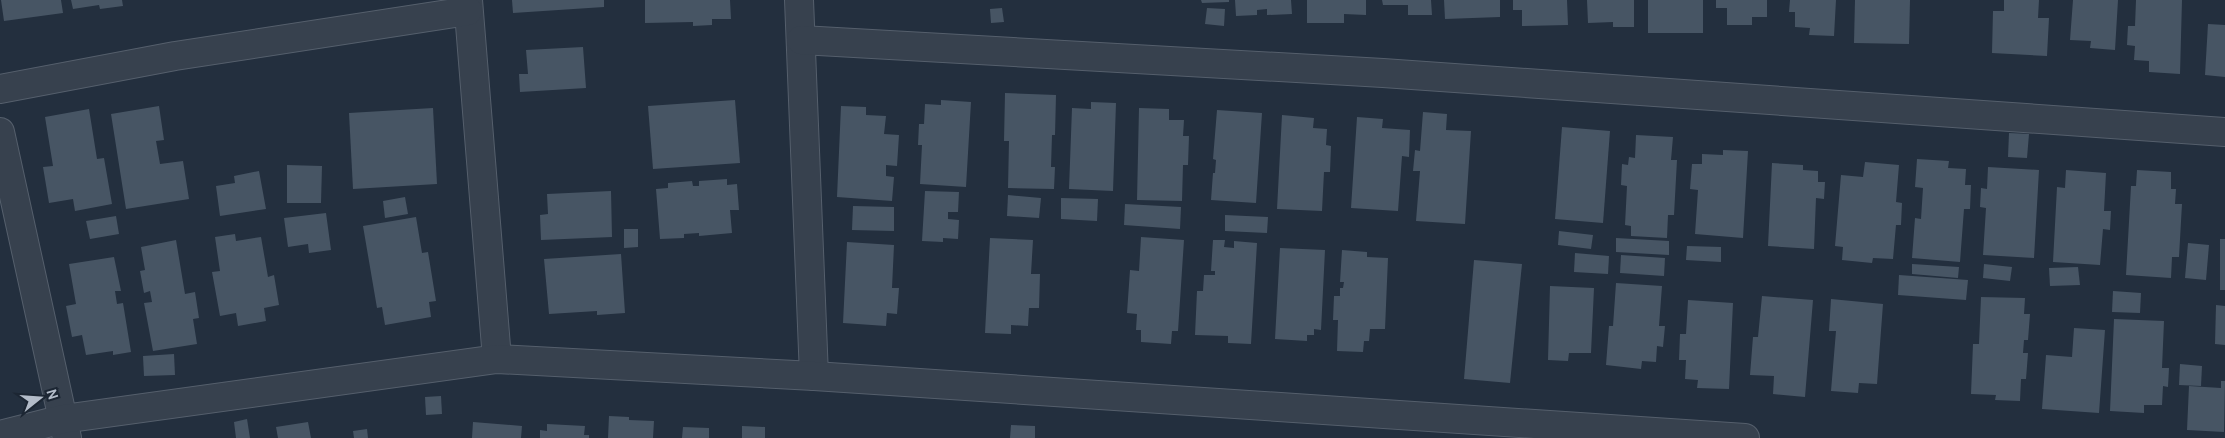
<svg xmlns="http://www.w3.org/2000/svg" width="2225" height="438" font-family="Cabin,sans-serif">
<rect width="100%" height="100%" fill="#232f3e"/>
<g fill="#475564">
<path d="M 1,0 L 61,0 L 63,13 L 4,21 Z"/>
<path d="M 71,0 L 122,0 L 123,6 L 100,9 L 99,5 L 73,9 Z"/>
<path d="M 512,0 L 604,0 L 604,7 L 513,13 Z"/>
<path d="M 645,0 L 730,0 L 731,19 L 712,19 L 712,25 L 693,26 L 693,22 L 645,23 Z"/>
<path d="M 1201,0 L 1229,0 L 1229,2 L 1202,3 Z"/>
<path d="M 1235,0 L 1291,0 L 1292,14 L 1267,15 L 1267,9 L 1257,10 L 1257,15 L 1236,16 Z"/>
<path d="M 1307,0 L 1366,0 L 1366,15 L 1344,14 L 1344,23 L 1307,23 Z"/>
<path d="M 1382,0 L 1431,0 L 1432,15 L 1408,15 L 1408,5 L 1383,5 Z"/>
<path d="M 1444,0 L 1500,0 L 1500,17 L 1445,19 Z"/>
<path d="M 1513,0 L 1567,0 L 1568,25 L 1522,26 L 1522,10 L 1513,10 Z"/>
<path d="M 1587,0 L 1634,0 L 1634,27 L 1613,27 L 1613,22 L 1588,23 Z"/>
<rect x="1648" y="0" width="55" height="33"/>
<path d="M 1716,0 L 1767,0 L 1767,17 L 1752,17 L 1752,25 L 1727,25 L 1727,8 L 1716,8 Z"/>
<path d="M 1790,0 L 1836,0 L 1834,36 L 1809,35 L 1810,28 L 1795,27 L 1795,12 L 1789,12 Z"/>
<path d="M 1855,0 L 1910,0 L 1909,44 L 1854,43 Z"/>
<path d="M 2004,0 L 2039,0 L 2038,18 L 2049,18 L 2047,56 L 1992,53 L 1993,11 L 2004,11 Z"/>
<path d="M 2073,0 L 2118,0 L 2115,50 L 2090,48 L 2091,41 L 2070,40 Z"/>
<path d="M 2136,0 L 2182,0 L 2180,74 L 2149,72 L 2149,61 L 2134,60 L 2135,46 L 2127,45 L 2128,26 L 2135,26 Z"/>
<path d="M 1002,8 L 1004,22 L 991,23 L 990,9 Z"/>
<path d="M 1207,8 L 1225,9 L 1224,26 L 1205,24 Z"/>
<path d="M 2208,24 L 2225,25 L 2225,77 L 2205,75 Z"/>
<path d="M 583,47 L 586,88 L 520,92 L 519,74 L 528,74 L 526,50 Z"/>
<path d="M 1005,93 L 1056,95 L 1055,135 L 1052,135 L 1051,167 L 1055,167 L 1054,189 L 1008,188 L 1009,141 L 1004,141 Z"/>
<path d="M 735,100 L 740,163 L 653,169 L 648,106 Z"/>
<path d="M 941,100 L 971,102 L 966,187 L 920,184 L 922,145 L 918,145 L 919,124 L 924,124 L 925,104 L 941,105 Z"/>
<path d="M 1091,102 L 1116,103 L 1113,191 L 1069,189 L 1072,108 L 1091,109 Z"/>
<path d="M 159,106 L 164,140 L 156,141 L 160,164 L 183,161 L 189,199 L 126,209 L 111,114 Z"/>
<path d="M 841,106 L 866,107 L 866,115 L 886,116 L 884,134 L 899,135 L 897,166 L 886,165 L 886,176 L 894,177 L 892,201 L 837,197 Z"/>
<path d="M 433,108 L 437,184 L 353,189 L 349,113 Z"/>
<path d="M 1139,108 L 1169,109 L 1169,120 L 1184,120 L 1183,136 L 1189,136 L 1188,165 L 1183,165 L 1182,201 L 1137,200 Z"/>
<path d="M 89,109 L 97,159 L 104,158 L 112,204 L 75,211 L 73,199 L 49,203 L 43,167 L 53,166 L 45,117 Z"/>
<path d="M 1217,110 L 1262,113 L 1256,203 L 1211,200 L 1213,173 L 1215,173 L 1216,160 L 1213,159 Z"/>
<path d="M 1423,112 L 1447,114 L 1446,130 L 1471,131 L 1465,224 L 1416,221 L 1420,171 L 1413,171 L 1415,150 L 1420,151 Z"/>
<path d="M 1282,115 L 1314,118 L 1313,128 L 1327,129 L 1326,145 L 1331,146 L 1330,172 L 1324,172 L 1322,211 L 1277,209 Z"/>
<path d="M 1357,117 L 1383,119 L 1382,128 L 1410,130 L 1409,157 L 1402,156 L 1398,211 L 1351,208 Z"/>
<path d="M 1562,127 L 1610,131 L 1603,223 L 1555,219 Z"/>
<path d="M 2009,133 L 2029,134 L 2027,158 L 2008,157 Z"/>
<path d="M 1636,135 L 1673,137 L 1671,160 L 1677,160 L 1674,215 L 1668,215 L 1667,238 L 1631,236 L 1631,226 L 1625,225 L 1627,186 L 1621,185 L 1622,164 L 1628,165 L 1629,157 L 1635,158 Z"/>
<path d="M 1723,150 L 1748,151 L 1743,238 L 1695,234 L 1698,190 L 1690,189 L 1692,164 L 1702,164 L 1702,154 L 1723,155 Z"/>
<path d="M 1917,159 L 1949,161 L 1948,168 L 1966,169 L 1965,185 L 1971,185 L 1970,209 L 1964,209 L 1960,262 L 1912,258 L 1915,218 L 1921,219 L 1923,188 L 1915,187 Z"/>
<path d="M 1865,162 L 1899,165 L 1896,202 L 1902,203 L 1901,225 L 1896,225 L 1893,259 L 1873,258 L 1872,263 L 1842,260 L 1843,247 L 1835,246 L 1841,175 L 1863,177 Z"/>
<path d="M 1772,163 L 1803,165 L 1803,170 L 1818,171 L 1818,182 L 1825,182 L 1824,199 L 1816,198 L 1814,249 L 1768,246 Z"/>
<path d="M 287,165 L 322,166 L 321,203 L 287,203 Z"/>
<path d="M 1988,167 L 2039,170 L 2034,258 L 1983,255 L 1986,208 L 1980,207 L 1981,188 L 1987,189 Z"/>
<path d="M 2066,170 L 2106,173 L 2104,211 L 2111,211 L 2110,230 L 2103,229 L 2100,265 L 2053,262 L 2057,187 L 2065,188 Z"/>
<path d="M 2137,170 L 2171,172 L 2171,189 L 2176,189 L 2175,204 L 2182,204 L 2179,257 L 2172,257 L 2171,278 L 2126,275 L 2131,186 L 2136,186 Z"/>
<path d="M 259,171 L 266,209 L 220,216 L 216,186 L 235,183 L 234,176 Z"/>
<path d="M 727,179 L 727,185 L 737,184 L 739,210 L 730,210 L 732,233 L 699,236 L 699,233 L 684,234 L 684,238 L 660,239 L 656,189 L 668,188 L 668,183 L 692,181 L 693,186 L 699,186 L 699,181 Z"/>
<path d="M 611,191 L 612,237 L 541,240 L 540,215 L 548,214 L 547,194 Z"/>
<path d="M 925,191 L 959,192 L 958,212 L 948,212 L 948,219 L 959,220 L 958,239 L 943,238 L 943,242 L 922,241 Z"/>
<path d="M 1008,195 L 1041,198 L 1039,218 L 1007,216 Z"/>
<path d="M 405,197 L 408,214 L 385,218 L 383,201 Z"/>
<path d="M 1061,198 L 1098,199 L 1097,221 L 1061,219 Z"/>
<path d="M 1125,204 L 1181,207 L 1180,229 L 1124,225 Z"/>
<path d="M 853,206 L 894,207 L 894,231 L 852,230 Z"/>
<path d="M 326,213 L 331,250 L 309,253 L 308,244 L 288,247 L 284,218 Z"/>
<path d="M 1225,215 L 1268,217 L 1267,233 L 1225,231 Z"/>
<path d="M 116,216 L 119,234 L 90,239 L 86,221 Z"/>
<path d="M 416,217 L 422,253 L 428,252 L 436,301 L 429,302 L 431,317 L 385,325 L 382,307 L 377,308 L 363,226 Z"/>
<path d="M 624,229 L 638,229 L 638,247 L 624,248 Z"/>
<path d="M 1559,231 L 1593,235 L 1591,249 L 1558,245 Z"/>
<path d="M 235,234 L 236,241 L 261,237 L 268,277 L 274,275 L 279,305 L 264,308 L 266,321 L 238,326 L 236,313 L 220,316 L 212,272 L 220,271 L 215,237 Z"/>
<path d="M 1141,237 L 1184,240 L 1178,331 L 1172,331 L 1171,344 L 1141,342 L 1141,330 L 1136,330 L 1137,314 L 1127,313 L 1130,270 L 1139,271 Z"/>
<path d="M 990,238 L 1033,240 L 1031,274 L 1040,274 L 1039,308 L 1029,308 L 1028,326 L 1011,325 L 1011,334 L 985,333 Z"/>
<path d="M 1616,238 L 1669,241 L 1669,255 L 1616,252 Z"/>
<rect x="2220" y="239" width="5" height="51"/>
<path d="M 176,240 L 185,294 L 195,292 L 199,318 L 193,319 L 197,344 L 153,351 L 144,303 L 152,302 L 150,291 L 144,293 L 140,271 L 145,270 L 141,247 Z"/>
<path d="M 1213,240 L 1225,240 L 1224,247 L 1234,248 L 1234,241 L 1257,243 L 1251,344 L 1228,343 L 1228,336 L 1195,335 L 1197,291 L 1203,291 L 1204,275 L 1215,275 L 1215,271 L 1211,271 Z"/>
<path d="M 847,242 L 894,245 L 892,288 L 899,288 L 897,314 L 887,313 L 886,326 L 843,323 Z"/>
<path d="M 2188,243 L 2209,245 L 2206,280 L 2185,278 Z"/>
<path d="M 1687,246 L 1721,247 L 1721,262 L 1686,260 Z"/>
<path d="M 1280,248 L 1325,250 L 1321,330 L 1314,329 L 1314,335 L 1307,335 L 1307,341 L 1275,339 Z"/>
<path d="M 1342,250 L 1367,252 L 1367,257 L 1388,258 L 1385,329 L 1370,329 L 1369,341 L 1364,341 L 1363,352 L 1337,351 L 1338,320 L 1333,320 L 1334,296 L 1340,296 L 1340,288 L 1343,288 L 1344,282 L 1340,282 Z"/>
<path d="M 1575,253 L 1609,256 L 1608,274 L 1574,272 Z"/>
<path d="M 621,254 L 625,313 L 597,315 L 597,311 L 549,314 L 544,259 Z"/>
<path d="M 1621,255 L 1665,258 L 1664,276 L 1620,273 Z"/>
<path d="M 114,257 L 121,291 L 115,291 L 117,304 L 123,303 L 131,352 L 113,355 L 113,351 L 86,355 L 82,335 L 72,337 L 66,306 L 76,304 L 69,264 Z"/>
<path d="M 1474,260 L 1522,264 L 1510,383 L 1464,379 Z"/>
<path d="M 1912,264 L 1959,267 L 1958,278 L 1912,274 Z"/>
<path d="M 1984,264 L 2012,267 L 2010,281 L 1983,278 Z"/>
<path d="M 2078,267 L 2080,285 L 2050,286 L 2049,268 Z"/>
<path d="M 1899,275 L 1968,280 L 1966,300 L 1898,295 Z"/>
<path d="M 1616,283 L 1662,286 L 1659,326 L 1665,326 L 1663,347 L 1657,346 L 1656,362 L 1642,361 L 1641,369 L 1606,365 L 1609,326 L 1613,326 Z"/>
<path d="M 1550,286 L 1594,288 L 1591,353 L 1569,353 L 1568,361 L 1548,360 Z"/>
<path d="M 2113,291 L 2141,293 L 2140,313 L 2112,312 Z"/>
<path d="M 1762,296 L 1813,300 L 1805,397 L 1773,394 L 1774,376 L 1750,375 L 1753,337 L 1758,337 Z"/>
<path d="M 1981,297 L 2025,298 L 2024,314 L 2030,314 L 2028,340 L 2024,340 L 2023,353 L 2028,353 L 2026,379 L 2021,379 L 2020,401 L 1995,400 L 1996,395 L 1971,394 L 1973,344 L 1979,344 Z"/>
<path d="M 1831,299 L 1883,304 L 1877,384 L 1859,383 L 1858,393 L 1831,391 L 1836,331 L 1829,331 Z"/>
<path d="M 1688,300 L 1733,303 L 1729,389 L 1697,388 L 1698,380 L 1685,379 L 1686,360 L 1679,360 L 1680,334 L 1686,334 Z"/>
<path d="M 2216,305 L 2225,306 L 2225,345 L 2215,344 Z"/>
<path d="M 2114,319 L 2164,321 L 2162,368 L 2169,368 L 2168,387 L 2163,386 L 2162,405 L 2144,405 L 2144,413 L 2110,411 Z"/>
<path d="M 2074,328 L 2105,330 L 2099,413 L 2042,409 L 2046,355 L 2072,357 Z"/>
<path d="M 174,354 L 175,375 L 144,376 L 143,356 Z"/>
<path d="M 2180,364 L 2202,366 L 2201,386 L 2179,385 Z"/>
<path d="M 2221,381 L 2225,381 L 2224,432 L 2187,430 L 2189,386 L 2221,388 Z"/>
<path d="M 441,396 L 442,414 L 426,415 L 425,397 Z"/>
<path d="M 609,416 L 629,417 L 629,420 L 654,421 L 653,438 L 608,438 Z"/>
<path d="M 247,419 L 250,438 L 236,438 L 234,422 Z"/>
<path d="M 308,422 L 311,438 L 278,438 L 276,427 Z"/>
<path d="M 473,422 L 522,426 L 521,438 L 472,438 Z"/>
<path d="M 547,424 L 585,426 L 584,435 L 589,435 L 589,438 L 540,438 L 540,430 L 547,431 Z"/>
<path d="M 1011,425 L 1035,426 L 1035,438 L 1010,438 Z"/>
<path d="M 742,426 L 765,427 L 765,438 L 742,438 Z"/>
<path d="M 683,427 L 709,428 L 709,438 L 682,438 Z"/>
<path d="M 367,429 L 368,438 L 354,438 L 353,431 Z"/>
</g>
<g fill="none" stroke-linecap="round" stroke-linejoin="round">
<g stroke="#555f6c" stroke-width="30">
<g id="minor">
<path d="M 468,0 L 497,359"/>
<path d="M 799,0 L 814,376"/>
<path d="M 801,40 L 1383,73 L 2225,132"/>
<path d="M 0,89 L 175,56 L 468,11"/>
<path d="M 0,132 L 67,438"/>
<path d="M 0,435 L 63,419 L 497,359 L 814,376 L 1745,438"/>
</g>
</g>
<use href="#minor" stroke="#37414e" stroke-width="28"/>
</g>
<g transform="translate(40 398) rotate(73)" stroke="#1c2633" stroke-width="4" paint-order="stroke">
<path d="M0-4L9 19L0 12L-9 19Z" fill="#b3bcc9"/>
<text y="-8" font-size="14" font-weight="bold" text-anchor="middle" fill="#b3bcc9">N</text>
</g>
</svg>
